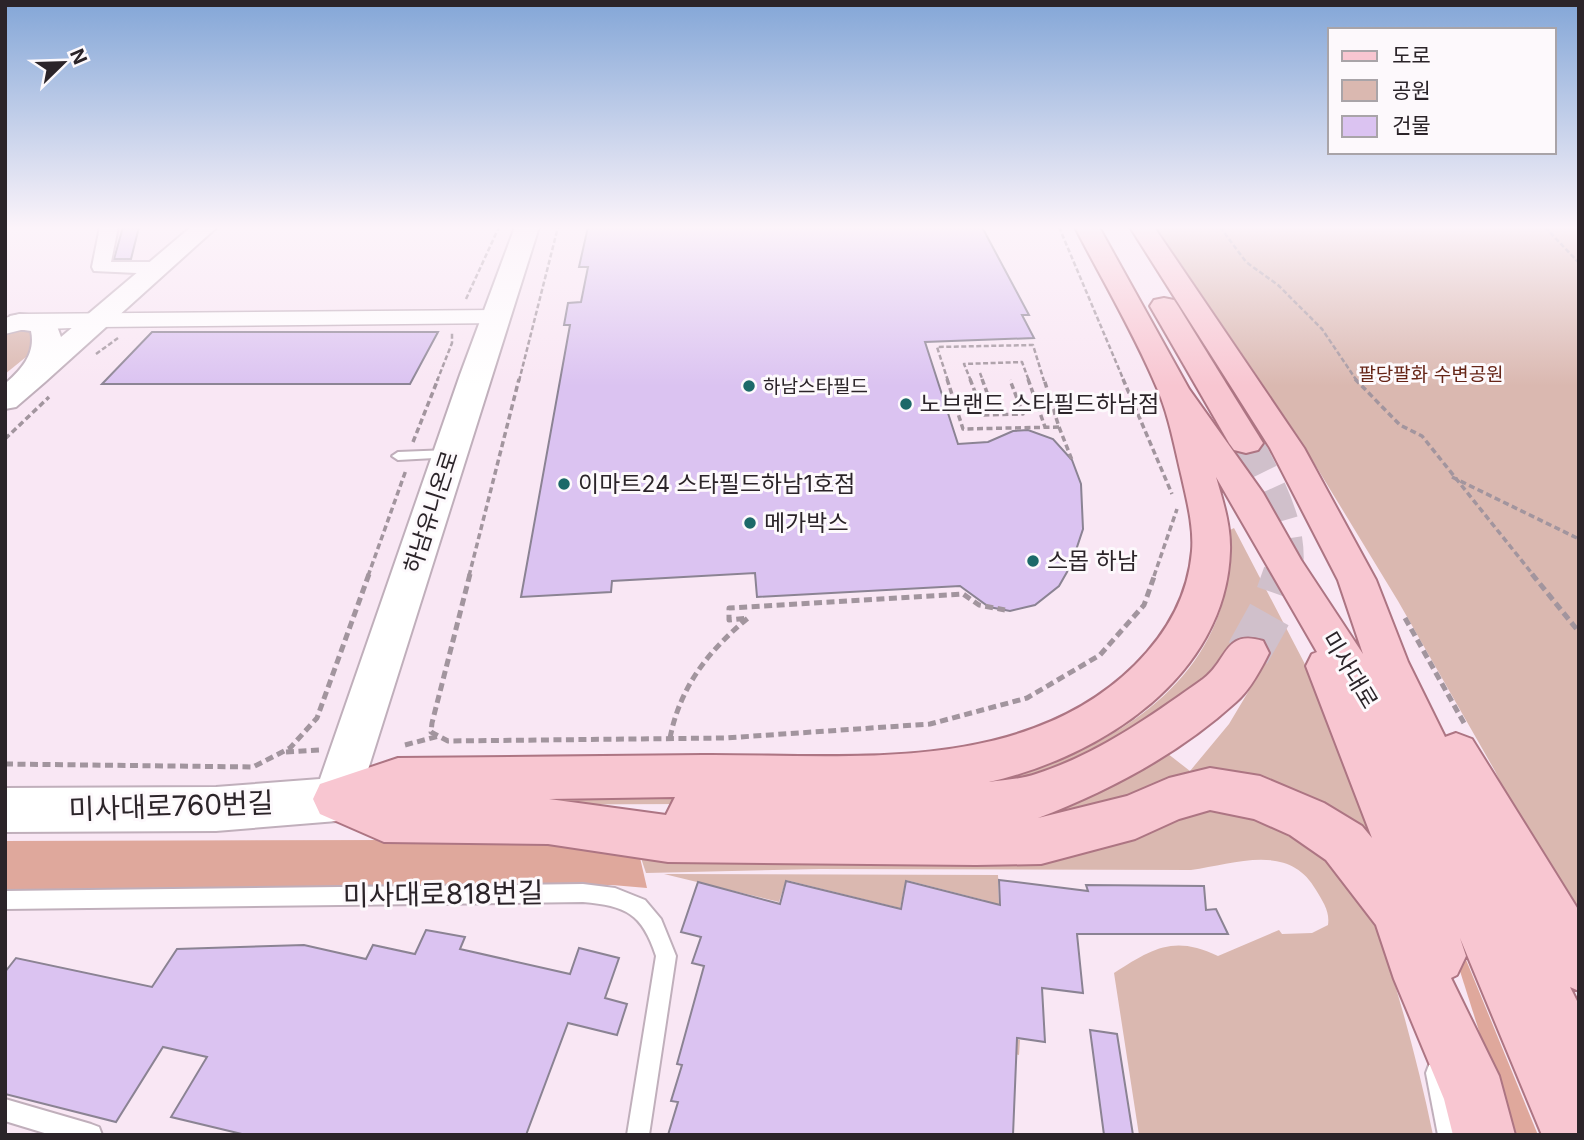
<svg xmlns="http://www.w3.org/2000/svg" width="1584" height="1140" font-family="Inter,'Noto Sans KR',sans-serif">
<rect width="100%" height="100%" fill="#f9e7f4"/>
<g fill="#dab8b0">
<path d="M 1156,227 L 1579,227 L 1579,926 L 1546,876 L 1495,771 L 1398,601 L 1297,435 Z"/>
<path d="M 32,325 L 52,336 L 5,374 L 5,331 Z"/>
<path d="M 1234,528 L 1308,670 L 1390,857 L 1297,798 L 1050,823 L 985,817 L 1163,750 L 1190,771 L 1229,724 L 1266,662 L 1231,644 C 1220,657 1209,672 1197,685 C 1147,740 1054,773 983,787 C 1109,751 1239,681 1230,530 Z"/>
<path d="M 544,798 L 688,798 L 686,804 L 438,805 Z"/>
<path d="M 1227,804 L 1357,867 C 1388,956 1414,1043 1433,1135 L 1139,1135 L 1114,973 C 1153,948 1174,935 1218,956 L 1279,930 L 1282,934 L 1312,933 L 1328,925 C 1330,911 1323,902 1316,890 C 1289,842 1235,864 1191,870 L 819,869 L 646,873 L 638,849 L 1187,811 Z"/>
<path d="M 664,874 L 998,875 L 1003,1036 L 1020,1040 L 1019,1055 L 985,1046 L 984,900 L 906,880 L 900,908 L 786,880 L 779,902 Z"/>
</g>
<g fill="#dfa89c">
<path d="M 397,840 L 562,843 L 638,849 L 647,888 L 612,885 L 449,884 L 5,892 L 5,841 Z"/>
<path d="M 1453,928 L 1538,1135 L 1512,1135 L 1453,949 Z"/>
</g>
<g fill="#dbc3f1" stroke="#8b8393" stroke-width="2">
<path d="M 123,227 L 139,227 L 131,259 L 114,259 Z"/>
<path d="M 588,227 L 982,227 L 1029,315 L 1022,315 L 1034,338 L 925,342 L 958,444 L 988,442 L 1013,431 L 1028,430 L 1053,439 L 1072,460 L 1081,484 L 1083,529 L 1071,565 L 1059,586 L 1035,605 L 1010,611 L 989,607 L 960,586 L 757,597 L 755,573 L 612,581 L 611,592 L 521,597 L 570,325 L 564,325 L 568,303 L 581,302 L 588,267 L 579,267 Z"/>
<path d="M 152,332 L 438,332 L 410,384 L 102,384 Z"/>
<path d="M 999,880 L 1088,891 L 1086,885 L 1204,886 L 1206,910 L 1216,909 L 1228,934 L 1077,934 L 1083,993 L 1042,988 L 1045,1042 L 1017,1038 L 1013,1135 L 668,1135 L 678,1102 L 671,1101 L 682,1065 L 677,1064 L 704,966 L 692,963 L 701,937 L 681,932 L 698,882 L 780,904 L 786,881 L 901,909 L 906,881 L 1000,905 Z"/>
<path d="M 426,930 L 465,937 L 460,949 L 570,974 L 579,948 L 619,958 L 605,998 L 627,1004 L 617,1035 L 568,1023 L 526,1135 L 246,1135 L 171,1117 L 207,1057 L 163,1047 L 116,1122 L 5,1094 L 5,972 L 16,958 L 152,987 L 177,949 L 304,945 L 366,959 L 373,945 L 415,954 Z"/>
<path d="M 1090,1030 L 1117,1034 L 1133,1135 L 1104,1135 Z"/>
</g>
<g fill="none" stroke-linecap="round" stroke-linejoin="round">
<path stroke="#d0c0cb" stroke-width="34" stroke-dasharray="34 18" stroke-linecap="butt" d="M 1246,443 C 1266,483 1294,529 1285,576"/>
<path stroke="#d0c0cb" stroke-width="44" stroke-dasharray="44 22" stroke-linecap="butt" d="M 1248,653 L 1273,608 L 1285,574"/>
<g stroke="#c0afbb" stroke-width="4">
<g id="service">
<path d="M 449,450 L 455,454 L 453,457 L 398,460 L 392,456 L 398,452 Z"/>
<path d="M 583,884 L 615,888 L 645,900 L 661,919 L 676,956 L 649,1135 L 627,1135 L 656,956 C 642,913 626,906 583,902 L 5,909 L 5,891 Z"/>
<path d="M 1437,1062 L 1445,1065 L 1448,1073 L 1460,1135 L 1438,1135 L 1426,1073 L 1429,1065 Z"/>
<path d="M 5,1099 L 91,1124 L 99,1127 L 102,1135 L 51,1135 L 5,1121 Z"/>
</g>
</g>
<g stroke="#c0afbb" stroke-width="4">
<path id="minor" d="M 100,227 L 118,227 L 111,262 L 158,262 L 167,268 L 158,274 L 94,271 L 92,267 Z"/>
</g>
<g stroke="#c0afbb" stroke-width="3">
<path id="tertiary" d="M 496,310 L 505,313 L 509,318 L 505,323 L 98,327 L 21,330 L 5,334 L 5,318 L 20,314 Z"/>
</g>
<g stroke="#c0afbb" stroke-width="4">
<g id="secondary">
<path d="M 191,227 L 217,227 L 45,382 L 16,407 L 5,409 L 5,384 C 21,370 36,354 31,331 L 10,328 L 6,322 L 10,316 L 20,314 L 54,318 L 61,337 Z"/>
<path d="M 515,227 L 539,227 L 354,814 L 337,821 L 216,831 L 5,832 L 5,788 L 216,787 L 320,779 L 460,375 Z"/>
</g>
</g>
<g stroke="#ad7583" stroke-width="4">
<g id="primary">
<path d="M 1075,227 L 1099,227 L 1189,389 L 1263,493 L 1301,560 L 1363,654 L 1338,580 L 1270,448 L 1130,227 L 1154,227 L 1304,448 L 1376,580 L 1408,662 L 1445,737 L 1456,733 L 1472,739 L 1579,911 L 1579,991 L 1570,987 L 1579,1005 L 1579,1135 L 1542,1135 L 1460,938 L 1466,956 L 1457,975 L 1451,978 L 1499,1076 L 1515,1135 L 1453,1135 L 1444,1099 L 1394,979 L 1376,925 L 1326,860 L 1290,835 L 1254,819 L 1210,810 L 1179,819 L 1135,839 L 1041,864 L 976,865 L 668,862 L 548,844 L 384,842 L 320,814 L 313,799 L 320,784 L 398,758 C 500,757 601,756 703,755 C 847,754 1023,776 1135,665 C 1167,633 1188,597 1192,551 C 1194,527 1187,501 1182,478 C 1175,449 1169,415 1157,388 C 1134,333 1102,280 1075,227 ZM 1216,477 L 1317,652 L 1312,654 L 1306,666 L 1372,838 L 1362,826 L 1324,803 L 1260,776 L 1210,768 L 1169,778 L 1127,796 L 1038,818 C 1109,791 1180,753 1236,702 C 1250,690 1261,669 1269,653 L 1263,641 C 1224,629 1228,661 1203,679 C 1151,716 1098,754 1036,774 C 1022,779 1004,780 989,782 C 1100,757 1226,677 1230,551 C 1231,526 1223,501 1216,477 ZM 675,797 L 666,815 L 549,799 Z"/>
<path d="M 1164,298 L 1174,300 L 1178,306 L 1263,443 L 1258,450 L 1246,453 L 1234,450 L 1229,443 L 1150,306 L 1154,300 Z"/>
</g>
</g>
<g stroke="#a2959e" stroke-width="2.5" stroke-dasharray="5 2.5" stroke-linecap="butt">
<path d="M 1059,227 L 1124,381"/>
<path d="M 1220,227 L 1246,262 L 1278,285 L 1322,329 L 1357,381"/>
<path d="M 1545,227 L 1579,263"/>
<path d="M 466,299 L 499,227"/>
<path d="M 96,354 L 118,338"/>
<path d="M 980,373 L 983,381"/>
<path d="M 437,381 L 452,343 L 452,332"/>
<path d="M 519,381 L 558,227"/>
<path d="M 948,381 L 937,347 L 1033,345 L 1044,381"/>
<path d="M 971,381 L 964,364 L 1022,362 L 1029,381"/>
</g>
<g stroke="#a2959e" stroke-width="3.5" stroke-dasharray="6 3.5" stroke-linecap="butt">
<path d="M 947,379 L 963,429 L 1059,427 L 1044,379"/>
<path d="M 970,379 L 984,415 L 1023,414 L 1010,380"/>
<path d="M 982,379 L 995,414"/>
<path d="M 1028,379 L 1045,427"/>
<path d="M 1123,379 L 1172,494"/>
<path d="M 1355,379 L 1400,425 L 1422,436 L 1534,576"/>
<path d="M 1059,427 L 1072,460"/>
<path d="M 5,439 L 49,397"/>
<path d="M 413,442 L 438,379"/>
<path d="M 1452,477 L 1579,539"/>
<path d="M 368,576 L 406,470"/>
<path d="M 469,576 L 519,379"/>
<path d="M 1154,576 L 1177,509"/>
</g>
<g stroke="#a2959e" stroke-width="5" stroke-dasharray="8 4.5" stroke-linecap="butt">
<path d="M 470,574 L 432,723 L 431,732 L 448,741 L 725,738 L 930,724 L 1027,698 L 1100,655 L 1144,605 L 1155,574"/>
<path d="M 1532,574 L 1579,632"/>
<path d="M 1405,618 L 1464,723"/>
<path d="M 670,738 C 680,687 708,651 748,618 L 729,620 L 729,608 L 963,594 L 979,605 L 1005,610"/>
<path d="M 405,745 L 439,736"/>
<path d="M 286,752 L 319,750"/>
<path d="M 5,764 L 253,767 L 290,748 L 317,718 L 369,574"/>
</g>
<use href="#service" fill="#fff" fill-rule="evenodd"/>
<use href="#minor" fill="#fff" fill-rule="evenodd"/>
<use href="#tertiary" fill="#fff" fill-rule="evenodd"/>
<use href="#secondary" fill="#fff" fill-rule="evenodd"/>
<use href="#primary" fill="#f8c6d1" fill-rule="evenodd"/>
</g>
<linearGradient id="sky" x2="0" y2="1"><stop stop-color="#83a6d7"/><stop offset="0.59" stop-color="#fcf4fa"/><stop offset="1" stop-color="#fcf4fa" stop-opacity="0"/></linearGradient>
<rect width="1584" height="386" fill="url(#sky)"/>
<g fill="#1c6969" stroke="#fdf9fc" stroke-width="2.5">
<circle cx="749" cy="386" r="7"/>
<circle cx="906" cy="404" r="7"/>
<circle cx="564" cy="484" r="7"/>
<circle cx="750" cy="523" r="7"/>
<circle cx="1033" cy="561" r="7"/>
</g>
<g text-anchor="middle" stroke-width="6" stroke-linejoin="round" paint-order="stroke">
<g font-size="19" fill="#662517" stroke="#fdf9fc">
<text x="1431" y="381">팔당팔화 수변공원</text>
</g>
<g font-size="19" fill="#2b2429" stroke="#fdf9fc" text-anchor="start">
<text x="763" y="393">하남스타필드</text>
</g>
<g font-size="23" fill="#2b2429" stroke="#fdf9fc" text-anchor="start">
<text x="920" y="412">노브랜드 스타필드하남점</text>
<text x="578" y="492">이마트24 스타필드하남1호점</text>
<text x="764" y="531">메가박스</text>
<text x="1047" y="569">스몹 하남</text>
</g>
<g font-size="23" fill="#2b2429" stroke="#fdf9fc">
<text transform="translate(431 512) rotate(-72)" y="8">하남유니온로</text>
<text transform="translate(1350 670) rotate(59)" y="8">미사대로</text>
</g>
<g font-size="28" fill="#2b2429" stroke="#fdf9fc">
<text transform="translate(171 806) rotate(-2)" y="10">미사대로760번길</text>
<text transform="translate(443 894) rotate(-1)" y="10">미사대로818번길</text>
</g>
</g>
<rect width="1584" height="1140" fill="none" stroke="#2b2429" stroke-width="14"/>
<rect x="1328" y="28" width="228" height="126" fill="#fdf9fc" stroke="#a9a4a8" stroke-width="2"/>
<rect x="1342" y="51" width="35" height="10" fill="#f8c6d1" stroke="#a9a4a8" stroke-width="2"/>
<text x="1392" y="63" font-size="21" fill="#2b2429">도로</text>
<rect x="1342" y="80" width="35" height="21" fill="#dab8b0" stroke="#a9a4a8" stroke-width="2"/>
<text x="1392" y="98" font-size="21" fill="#2b2429">공원</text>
<rect x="1342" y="116" width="35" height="21" fill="#dbc3f1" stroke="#a9a4a8" stroke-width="2"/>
<text x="1392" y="133" font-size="21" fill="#2b2429">건물</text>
<g transform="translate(63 63) rotate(67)" stroke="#fdf9fc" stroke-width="5" paint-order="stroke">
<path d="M0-5L12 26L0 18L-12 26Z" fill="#2b2429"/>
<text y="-10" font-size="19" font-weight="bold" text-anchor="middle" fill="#2b2429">N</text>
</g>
</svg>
